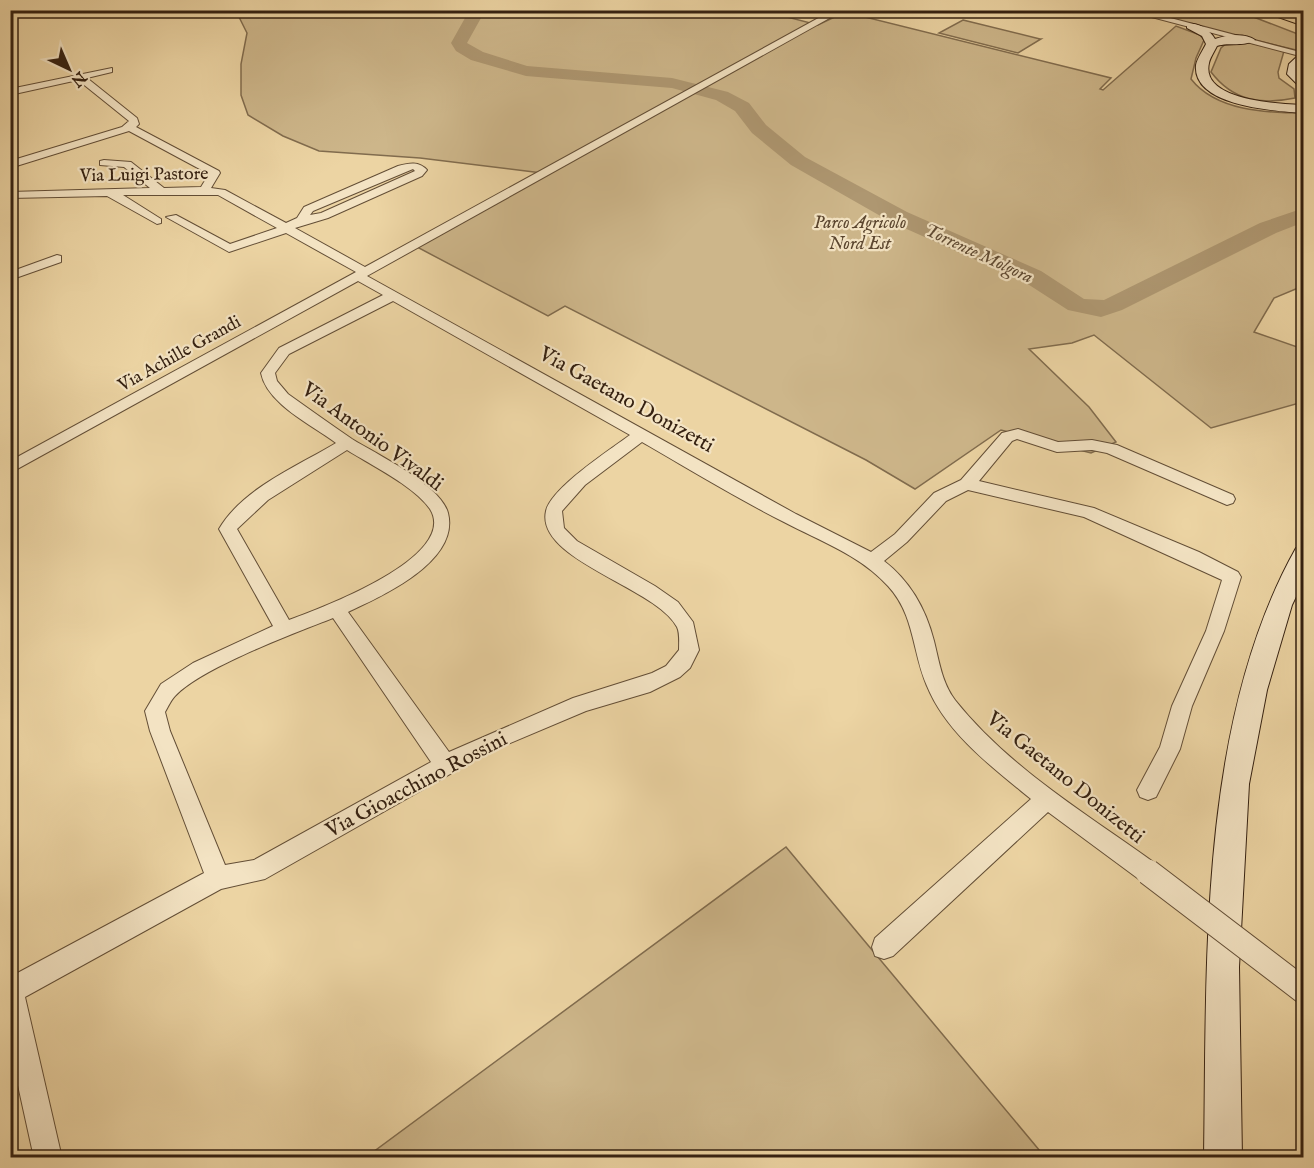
<svg xmlns="http://www.w3.org/2000/svg" width="1314" height="1168" font-family="'IM FELL English',serif">
<rect width="100%" height="100%" fill="#ecd4a3"/>
<filter id="stains"><feTurbulence type="fractalNoise" baseFrequency=".00333" numOctaves="4"/><feColorMatrix values="0 0 0 0 .2 0 0 0 0 .09 0 0 0 0 .02 0 0 0 .5 -.17"/></filter>
<radialGradient id="worn" r=".72"><stop offset=".6" stop-color="#630" stop-opacity="0"/><stop offset="1" stop-color="#630" stop-opacity=".3"/></radialGradient>
<g fill="#cdb68a" stroke="#816c4e" stroke-width="1.5">
<path d="M 760,10 L 818,25 L 845,12 L 1111,78 L 1100,89 L 1103,90 L 1176,26 L 1200,35 L 1204,40 L 1196,58 L 1191,79 C 1216,111 1267,113 1303,113 L 1303,286 L 1274,298 L 1254,332 L 1303,349 L 1303,402 L 1211,428 L 1094,335 L 1072,343 L 1029,349 L 1089,407 L 1116,442 L 1091,453 L 1001,430 L 915,489 L 866,460 L 565,306 L 548,316 L 417,247 L 542,173 L 420,158 L 319,151 L 283,136 L 248,115 L 241,95 L 241,64 L 247,33 L 236,11 Z"/>
<path d="M 1168,11 L 1238,11 L 1303,36 L 1303,45 L 1296,50 L 1158,17 Z"/>
<path d="M 963,20 L 1040,39 L 1041,39 L 1018,53 L 939,33 Z"/>
<path d="M 1228,42 L 1246,42 L 1284,51 L 1278,72 L 1279,78 L 1294,89 L 1295,98 C 1261,105 1233,101 1211,72 L 1221,48 Z"/>
<path d="M 786,847 L 1045,1157 L 365,1158 Z"/>
</g>
<g fill="none" stroke-linecap="round" stroke-linejoin="round">
<path fill="#ae9771" fill-rule="evenodd" d="M 465,10 L 481,10 L 481,18 L 467,43 L 483,52 L 527,66 L 672,78 L 728,92 L 749,103 L 766,125 L 805,157 L 907,212 L 1041,271 L 1084,299 L 1104,300 L 1260,223 L 1304,208 L 1304,222 L 1276,233 L 1122,310 L 1101,317 L 1068,310 L 1023,281 L 891,222 L 791,165 L 752,133 L 735,111 L 716,100 L 672,88 L 526,76 L 471,60 L 456,51 L 451,43 L 465,18 Z"/>
<g stroke="#634e36" stroke-width="2">
<g id="street">
<path d="M 833,10 L 844,10 L 367,276 L 796,514 L 871,552 L 895,534 L 934,493 L 961,480 L 1002,433 L 1018,429 L 1058,442 L 1092,440 L 1117,445 L 1233,495 L 1235,499 L 1233,503 L 1227,505 L 1107,453 L 1092,450 L 1057,452 L 1017,439 L 1012,441 L 979,481 L 1094,508 L 1199,552 L 1238,572 L 1241,577 L 1224,631 L 1192,706 L 1180,749 L 1156,797 L 1148,800 L 1140,797 L 1137,790 L 1160,747 L 1172,706 L 1206,631 L 1222,580 L 1084,517 L 968,490 L 946,501 L 907,542 L 884,561 C 910,581 926,609 934,641 C 939,661 942,683 955,700 C 1009,768 1087,814 1156,864 L 1160,872 L 1156,880 L 1148,883 L 1140,880 L 1048,812 L 893,956 L 884,959 L 875,956 L 872,947 L 875,938 L 1031,799 C 993,768 946,733 927,686 C 912,652 915,615 888,586 C 860,555 820,541 784,522 C 736,498 689,469 642,442 L 585,485 L 562,511 L 564,528 L 577,541 L 655,586 L 678,602 L 693,622 L 699,650 L 690,668 L 680,677 L 650,692 L 586,711 L 489,752 L 265,879 L 221,889 L 25,997 L 62,1158 L 34,1158 L 10,1049 L 10,977 L 204,873 L 150,731 L 145,711 L 161,684 L 193,663 L 273,626 L 219,529 C 243,488 298,466 336,443 C 312,425 267,404 261,373 L 279,348 L 383,295 L 358,281 L 10,473 L 10,461 L 356,272 L 286,233 L 229,252 L 166,217 L 176,215 L 230,244 L 277,228 L 218,195 L 123,195 L 161,219 L 161,223 L 157,224 L 107,196 L 10,198 L 10,192 L 150,188 L 124,167 L 100,165 L 100,161 L 104,160 L 131,162 L 164,188 L 201,187 L 209,174 L 129,131 L 10,168 L 10,161 L 122,127 L 129,121 L 78,80 L 10,95 L 10,89 L 112,68 L 112,72 L 87,78 L 137,118 L 139,124 L 136,127 L 219,171 L 220,173 L 211,188 L 225,190 L 286,223 L 297,218 L 304,207 L 398,166 C 409,163 419,161 427,170 L 422,176 L 328,218 L 295,228 L 365,267 ZM 413,169 L 415,171 L 321,213 L 310,215 L 313,211 ZM 393,301 L 630,435 C 611,449 551,488 546,511 C 535,560 656,587 677,627 C 680,633 679,643 679,650 L 666,666 L 652,673 L 573,698 L 449,752 L 348,612 C 383,596 460,561 448,513 C 441,485 376,454 352,439 C 330,424 309,409 288,394 L 277,381 L 275,373 L 289,354 ZM 347,450 C 371,465 414,486 430,509 C 460,557 319,609 289,620 L 237,529 L 268,500 ZM 333,618 L 431,762 L 254,860 L 225,865 L 170,731 L 165,712 C 168,707 171,700 175,696 C 201,668 295,633 333,618 Z"/>
<path d="M 1125,10 L 1140,10 L 1300,52 L 1296,55 Z"/>
<path d="M 57,255 L 61,256 L 61,262 L 10,280 L 10,272 Z"/>
</g>
</g>
<g stroke="#352111" stroke-width="2">
<g id="secondary">
<path d="M 1187,24 C 1198,22 1210,30 1215,39 C 1226,35 1245,33 1255,40 C 1245,47 1229,42 1217,46 C 1214,52 1210,58 1209,63 C 1200,101 1281,104 1304,105 L 1304,113 C 1277,111 1192,107 1196,65 C 1197,59 1203,50 1206,44 L 1202,36 L 1187,28 Z"/>
<path d="M 1304,50 L 1299,74 L 1304,79 L 1304,91 L 1287,74 L 1289,64 Z"/>
<path d="M 1304,545 L 1304,580 L 1292,605 L 1267,690 L 1249,784 L 1239,967 L 1242,1158 L 1204,1158 C 1207,962 1198,723 1296,548 Z"/>
</g>
</g>
<g stroke="#352111" stroke-width="2">
<path id="highway" d="M 1258,10 L 1281,10 L 1304,17 L 1304,26 Z"/>
</g>
<use href="#street" fill="#f3e3c3" fill-rule="evenodd"/>
<use href="#secondary" fill="#f3e3c3" fill-rule="evenodd"/>
<use href="#highway" fill="#ecd4a3" fill-rule="evenodd"/>
<g stroke="#634e36" stroke-width="27" stroke-linecap="butt">
<path id="street-bridge" d="M 1148,872 L 1304,991"/>
</g>
<use href="#street-bridge" stroke="#f3e3c3" stroke-width="25"/>
</g>
<g text-anchor="middle" stroke-width="4.5" stroke-linejoin="round" paint-order="stroke">
<g font-size="18" fill="#352111" stroke="#f3e3c3">
<text transform="translate(144 174) rotate(-1)" y="6">Via Luigi Pastore</text>
<text transform="translate(179 353) rotate(-29)" y="6">Via Achille Grandi</text>
</g>
<g font-size="18" font-style="italic" fill="#5b462f" stroke="#f3e3c3">
<text x="860" y="228">Parco Agricolo<tspan x="860" dy="21">Nord Est</tspan></text>
</g>
<g font-size="18" font-style="italic" fill="#5f4a33" stroke="#f3e3c3">
<text transform="translate(979 253) rotate(25)" y="6">Torrente Molgora</text>
</g>
<g font-size="21" fill="#352111" stroke="#f3e3c3">
<text transform="translate(627 399) rotate(29)" y="7">Via Gaetano Donizetti</text>
<text transform="translate(373 436) rotate(36)" y="7">Via Antonio Vivaldi</text>
<text transform="translate(1066 777) rotate(39)" y="7">Via Gaetano Donizetti</text>
<text transform="translate(416 784) rotate(-28)" y="7">Via Gioacchino Rossini</text>
</g>
</g>
<rect width="1314" height="1168" fill="none" stroke="#ecd4a3" stroke-width="36"/>
<rect x="12" y="12" width="1290" height="1144" fill="none" stroke="#352111" stroke-width="3"/>
<rect x="18" y="18" width="1278" height="1132" fill="none" stroke="#352111" stroke-width="1.5"/>
<g transform="translate(69 69) rotate(136)" stroke="#f3e3c3" stroke-width="4.5" paint-order="stroke">
<path d="M0-4.5L10 22L0 15L-10 22Z" fill="#352111"/>
<text y="-9" font-size="16" font-weight="bold" text-anchor="middle" fill="#352111">N</text>
</g>
<rect width="100%" height="100%" filter="url(#stains)"/>
<rect width="100%" height="100%" fill="url(#worn)"/>
</svg>
